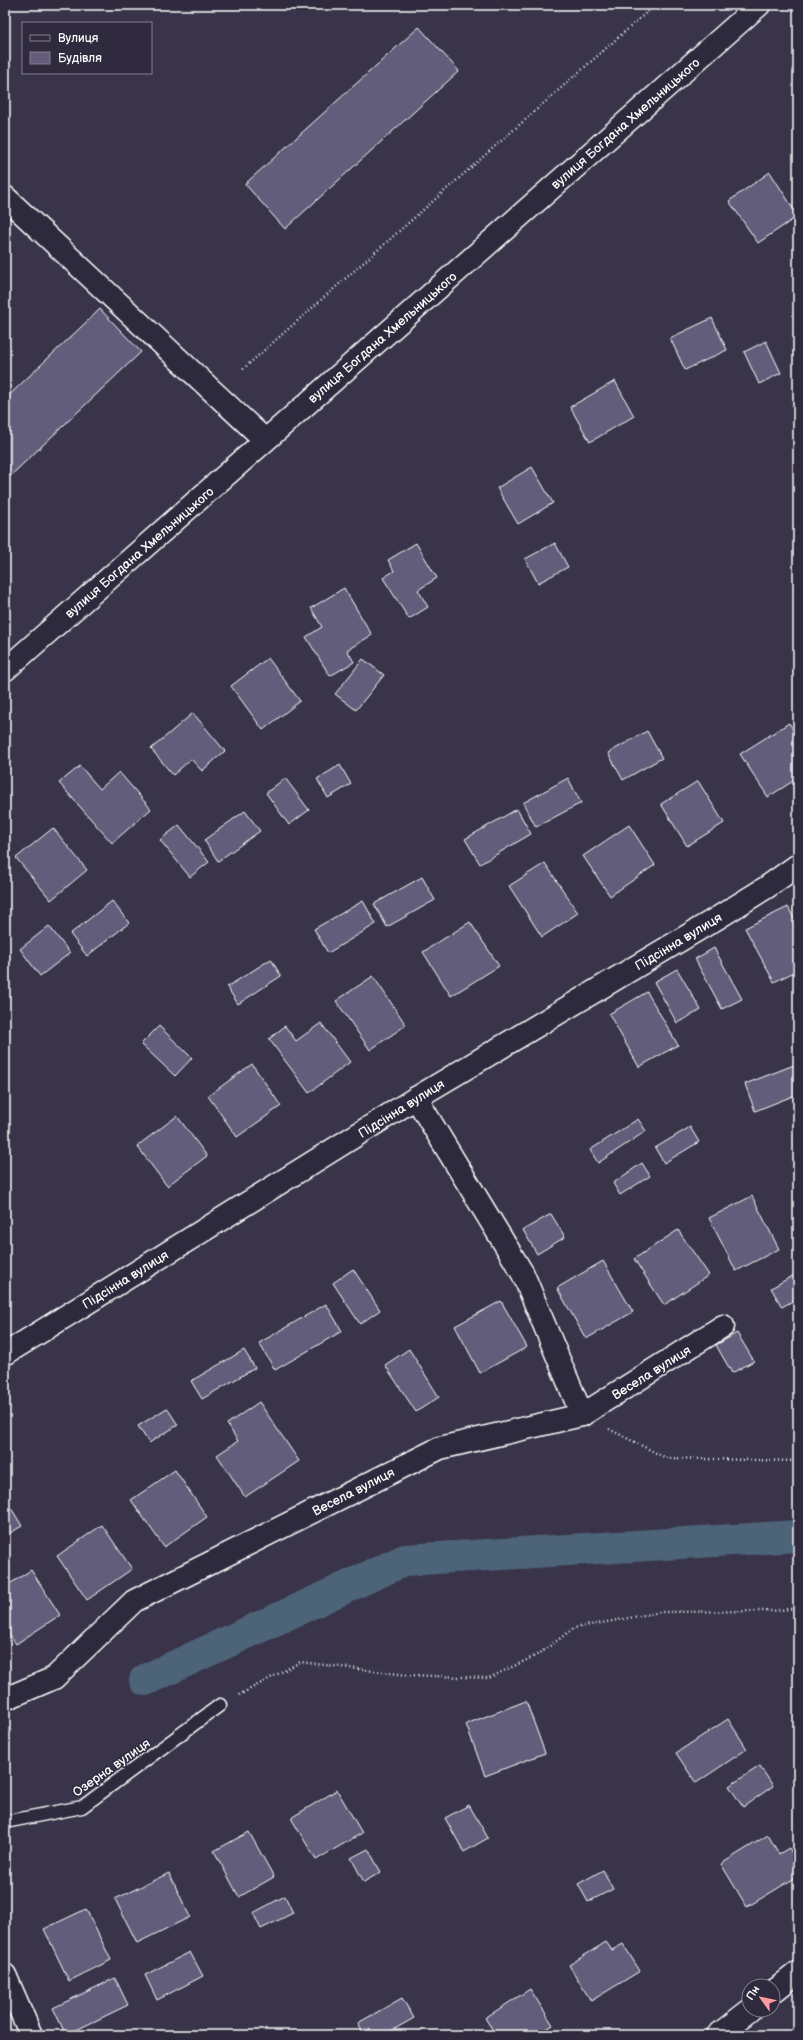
<svg xmlns="http://www.w3.org/2000/svg" width="803" height="2040" font-family="'Balsamiq Sans',sans-serif">
<rect width="100%" height="100%" fill="#393449"/>
<filter id="ink" filterUnits="userSpaceOnUse"><feTurbulence type="fractalNoise" baseFrequency=".025" numOctaves="2"/><feDisplacementMap in="SourceGraphic" scale="8" xChannelSelector="R" yChannelSelector="G"/><feConvolveMatrix kernelMatrix="1 2 1 2 8 2 1 2 1" color-interpolation-filters="sRGB"/></filter>
<g filter="url(#ink)">
<g fill="none" stroke-linecap="round" stroke-linejoin="round">
<path stroke="#4d6378" stroke-width="32" d="M 145,1680 L 405,1560 L 798,1536"/>
</g>
<g fill="#635d7b" stroke="#fff">
<path d="M 419,27 L 459,71 L 285,229 L 245,184 Z"/>
<path d="M 770,172 L 798,216 L 758,243 L 729,201 Z"/>
<path d="M 100,309 L 141,352 L 5,481 L 5,399 Z"/>
<path d="M 712,318 L 727,350 L 685,370 L 670,338 Z"/>
<path d="M 766,341 L 781,373 L 759,384 L 744,352 Z"/>
<path d="M 615,381 L 634,416 L 590,442 L 570,407 Z"/>
<path d="M 532,467 L 553,503 L 518,524 L 497,488 Z"/>
<path d="M 416,543 L 437,578 L 418,590 L 428,607 L 409,619 L 383,578 L 394,571 L 388,560 Z"/>
<path d="M 555,543 L 568,567 L 538,583 L 525,559 Z"/>
<path d="M 344,588 L 372,635 L 347,650 L 354,662 L 330,676 L 306,637 L 322,627 L 311,608 Z"/>
<path d="M 268,658 L 300,701 L 263,730 L 231,686 Z"/>
<path d="M 363,659 L 384,675 L 356,710 L 335,694 Z"/>
<path d="M 193,713 L 225,751 L 202,771 L 191,759 L 173,775 L 151,749 Z"/>
<path d="M 789,723 L 798,737 L 798,778 L 768,797 L 740,754 Z"/>
<path d="M 647,731 L 662,758 L 623,780 L 608,753 Z"/>
<path d="M 340,765 L 351,784 L 328,798 L 317,779 Z"/>
<path d="M 80,766 L 100,789 L 119,772 L 151,809 L 112,843 L 59,783 Z"/>
<path d="M 285,778 L 309,810 L 289,825 L 266,793 Z"/>
<path d="M 568,778 L 581,803 L 536,827 L 523,803 Z"/>
<path d="M 698,781 L 724,823 L 687,846 L 661,804 Z"/>
<path d="M 517,809 L 531,834 L 480,864 L 465,839 Z"/>
<path d="M 245,811 L 260,831 L 218,861 L 204,840 Z"/>
<path d="M 179,825 L 209,862 L 190,877 L 160,840 Z"/>
<path d="M 629,825 L 655,865 L 610,896 L 583,856 Z"/>
<path d="M 53,828 L 87,870 L 51,900 L 16,858 Z"/>
<path d="M 545,863 L 578,913 L 542,937 L 509,886 Z"/>
<path d="M 422,877 L 435,900 L 387,927 L 374,904 Z"/>
<path d="M 112,901 L 129,923 L 87,956 L 70,934 Z"/>
<path d="M 363,901 L 376,924 L 328,953 L 314,929 Z"/>
<path d="M 788,907 L 798,926 L 798,970 L 774,982 L 745,928 Z"/>
<path d="M 470,922 L 499,966 L 451,996 L 423,952 Z"/>
<path d="M 49,926 L 70,953 L 40,976 L 20,949 Z"/>
<path d="M 714,948 L 742,999 L 722,1009 L 695,959 Z"/>
<path d="M 271,959 L 281,976 L 238,1004 L 227,987 Z"/>
<path d="M 677,969 L 701,1010 L 677,1023 L 654,982 Z"/>
<path d="M 373,976 L 406,1025 L 370,1050 L 336,1001 Z"/>
<path d="M 647,992 L 678,1045 L 639,1067 L 609,1014 Z"/>
<path d="M 321,1023 L 350,1062 L 309,1093 L 269,1039 L 285,1026 L 296,1041 Z"/>
<path d="M 159,1026 L 192,1058 L 175,1076 L 141,1044 Z"/>
<path d="M 252,1064 L 281,1106 L 237,1137 L 208,1096 Z"/>
<path d="M 794,1065 L 798,1076 L 798,1094 L 755,1111 L 745,1084 Z"/>
<path d="M 177,1116 L 207,1156 L 167,1186 L 137,1146 Z"/>
<path d="M 638,1119 L 646,1131 L 598,1163 L 590,1150 Z"/>
<path d="M 690,1127 L 699,1142 L 664,1163 L 655,1148 Z"/>
<path d="M 642,1163 L 650,1176 L 620,1195 L 613,1183 Z"/>
<path d="M 752,1196 L 779,1249 L 736,1271 L 709,1218 Z"/>
<path d="M 551,1214 L 565,1237 L 537,1254 L 523,1230 Z"/>
<path d="M 678,1230 L 709,1275 L 664,1305 L 634,1259 Z"/>
<path d="M 603,1261 L 633,1312 L 586,1339 L 557,1288 Z"/>
<path d="M 353,1269 L 380,1310 L 360,1324 L 333,1283 Z"/>
<path d="M 798,1273 L 798,1298 L 782,1307 L 771,1288 Z"/>
<path d="M 501,1301 L 527,1347 L 480,1373 L 455,1326 Z"/>
<path d="M 326,1304 L 342,1331 L 275,1370 L 259,1343 Z"/>
<path d="M 737,1333 L 754,1361 L 732,1373 L 716,1345 Z"/>
<path d="M 409,1349 L 439,1397 L 416,1412 L 385,1365 Z"/>
<path d="M 244,1350 L 255,1368 L 202,1399 L 191,1381 Z"/>
<path d="M 259,1402 L 299,1461 L 245,1497 L 217,1455 L 238,1441 L 227,1424 Z"/>
<path d="M 167,1408 L 178,1425 L 149,1443 L 138,1426 Z"/>
<path d="M 175,1470 L 207,1517 L 164,1547 L 131,1500 Z"/>
<path d="M 11,1508 L 22,1526 L 5,1536 L 5,1512 Z"/>
<path d="M 102,1525 L 132,1569 L 87,1600 L 57,1556 Z"/>
<path d="M 31,1570 L 60,1615 L 16,1644 L 5,1628 L 5,1587 Z"/>
<path d="M 526,1701 L 545,1753 L 485,1776 L 466,1724 Z"/>
<path d="M 728,1719 L 747,1749 L 696,1783 L 676,1753 Z"/>
<path d="M 760,1766 L 773,1786 L 743,1807 L 729,1786 Z"/>
<path d="M 337,1790 L 362,1833 L 316,1860 L 291,1818 Z"/>
<path d="M 469,1805 L 488,1838 L 464,1852 L 445,1818 Z"/>
<path d="M 249,1832 L 274,1877 L 239,1897 L 214,1851 Z"/>
<path d="M 768,1835 L 779,1854 L 789,1848 L 798,1863 L 798,1876 L 747,1907 L 721,1864 Z"/>
<path d="M 368,1849 L 381,1872 L 364,1882 L 351,1858 Z"/>
<path d="M 603,1870 L 613,1889 L 588,1902 L 578,1884 Z"/>
<path d="M 169,1873 L 190,1917 L 137,1943 L 115,1899 Z"/>
<path d="M 285,1896 L 293,1913 L 261,1929 L 253,1913 Z"/>
<path d="M 86,1909 L 111,1960 L 69,1981 L 44,1929 Z"/>
<path d="M 606,1942 L 612,1950 L 623,1944 L 640,1971 L 591,2001 L 569,1965 Z"/>
<path d="M 190,1952 L 203,1976 L 157,2000 L 145,1975 Z"/>
<path d="M 115,1978 L 128,2005 L 66,2035 L 53,2008 Z"/>
<path d="M 530,1989 L 553,2025 L 537,2035 L 496,2035 L 485,2018 Z"/>
<path d="M 402,1998 L 414,2018 L 384,2035 L 364,2035 L 358,2023 Z"/>
</g>
<g fill="none" stroke-linecap="round" stroke-linejoin="round">
<g stroke="#fff" stroke-width="15">
<path id="lane" d="M 5,1822 L 82,1807 L 220,1705"/>
</g>
<g stroke="#fff" stroke-width="25">
<g id="street">
<path d="M 5,197 L 265,440"/>
<path d="M 416,1098 L 523,1274 L 582,1415"/>
<path d="M 5,1354 L 416,1098 L 719,917 L 767,887 L 798,865"/>
<path d="M 5,1699 L 54,1678 L 134,1601 L 440,1448 L 582,1415 L 723,1326"/>
<path d="M 5,1975 L 31,2035"/>
<path d="M 773,1992 L 798,1972"/>
<path d="M 718,2035 L 750,2010"/>
</g>
</g>
<g stroke="#fff" stroke-width="25">
<path id="secondary" d="M 5,670 L 759,5"/>
</g>
<g stroke="#fff" stroke-width="2.5" stroke-dasharray="1 3" stroke-linecap="butt">
<path d="M 243,369 L 655,5"/>
<path d="M 609,1429 L 666,1458 L 798,1461"/>
<path d="M 239,1695 L 300,1662 L 407,1675 L 489,1678 L 539,1654 L 574,1628 L 661,1612 L 771,1611 L 798,1608"/>
</g>
<use href="#lane" stroke="#2f2a3d" stroke-width="12"/>
<use href="#street" stroke="#2f2a3d" stroke-width="22"/>
<use href="#secondary" stroke="#2f2a3d" stroke-width="22"/>
</g>
</g>
<g text-anchor="middle" stroke-width="3" stroke-linejoin="round" paint-order="stroke">
<g font-size="13" fill="#fff" stroke="#2f2a3d">
<text transform="translate(625 123) rotate(-41)" y="5">вулиця Богдана Хмельницького</text>
<text transform="translate(382 337) rotate(-41)" y="5">вулиця Богдана Хмельницького</text>
<text transform="translate(139 552) rotate(-41)" y="5">вулиця Богдана Хмельницького</text>
<text transform="translate(678 941) rotate(-31)" y="5">Підсінна вулиця</text>
<text transform="translate(401 1108) rotate(-32)" y="5">Підсінна вулиця</text>
<text transform="translate(125 1279) rotate(-32)" y="5">Підсінна вулиця</text>
<text transform="translate(651 1372) rotate(-32)" y="5">Весела вулиця</text>
<text transform="translate(353 1491) rotate(-27)" y="5">Весела вулиця</text>
<text transform="translate(111 1767) rotate(-35)" y="5">Озерна вулиця</text>
</g>
</g>
<rect width="803" height="2040" fill="none" stroke="#2f2a3d" stroke-width="20"/>
<rect x="10" y="10" width="783" height="2020" fill="none" stroke="#fff" stroke-width="1.5" filter="url(#ink)"/>
<rect x="22" y="22" width="130" height="52" fill="#2f2a3d" stroke="#827f8b"/>
<rect x="30" y="35" width="20" height="6" fill="#2f2a3d" stroke="#827f8b"/>
<text x="58" y="42" font-size="12" fill="#ffffff">Вулиця</text>
<rect x="30" y="52" width="20" height="12" fill="#635d7b" stroke="#827f8b"/>
<text x="58" y="62" font-size="12" fill="#ffffff">Будівля</text>
<g transform="translate(761 1998) rotate(303)"><circle r="19" fill="#2f2a3d" stroke="#827f8b"/>
<path d="M0-3L7 15L0 10L-7 15Z" fill="#ff9aa2"/>
<text y="-6" font-size="11" font-weight="bold" text-anchor="middle" fill="#ffffff">Пн</text>
</g>
</svg>
